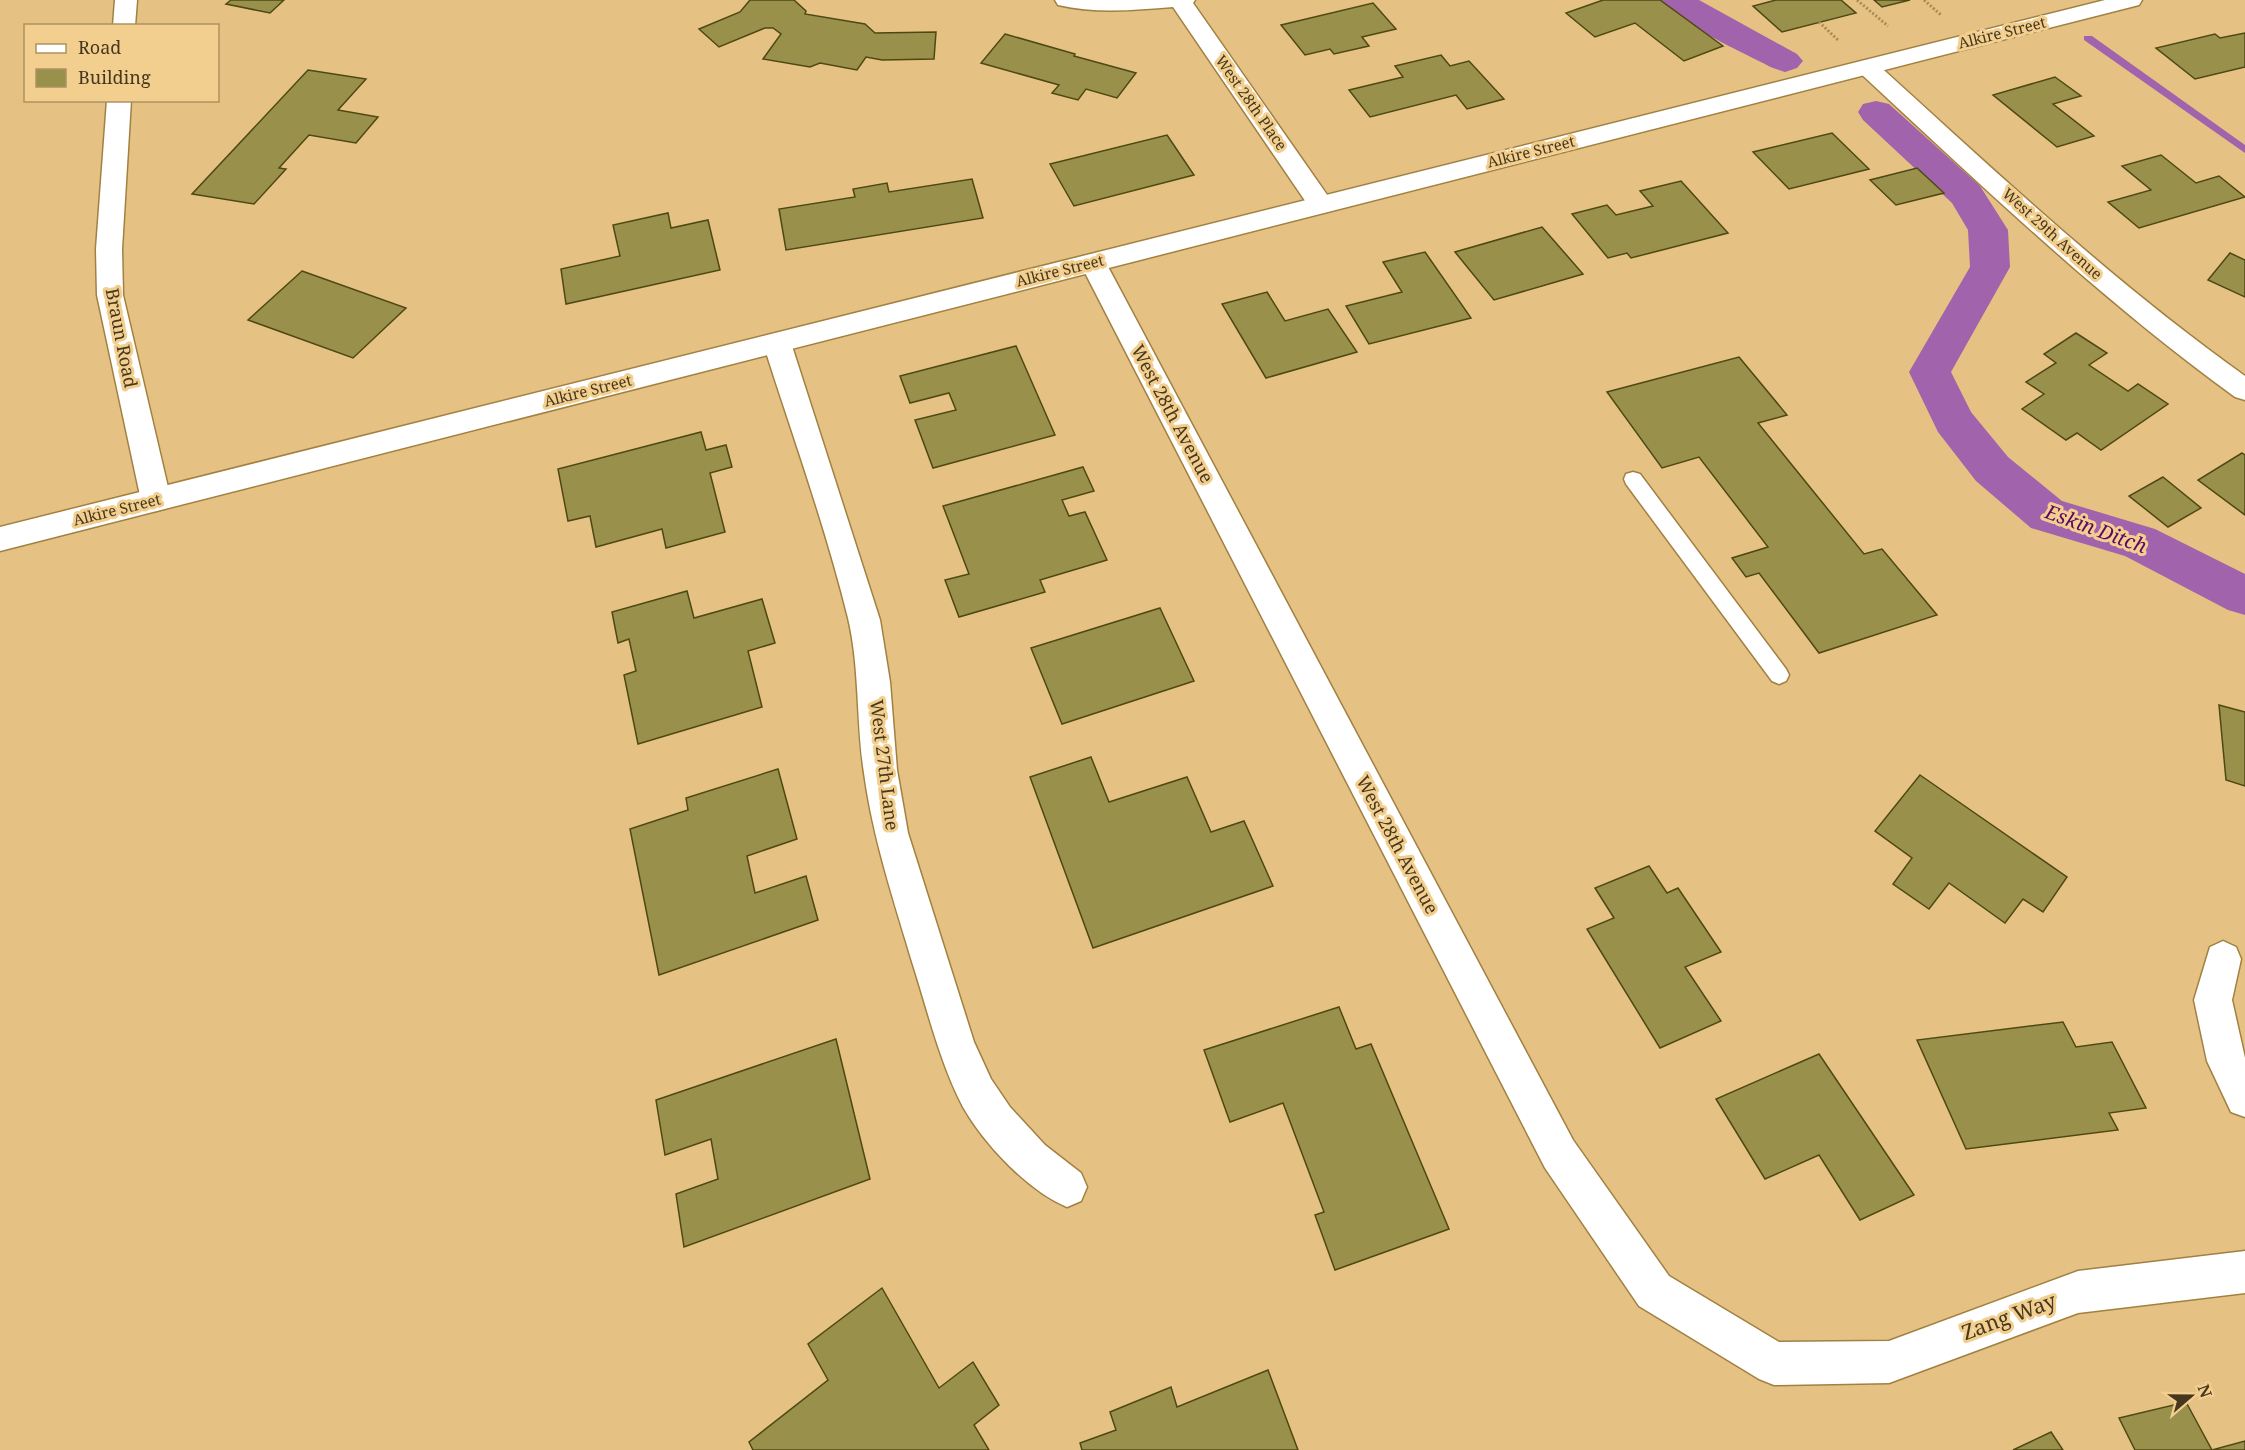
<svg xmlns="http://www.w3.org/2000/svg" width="2245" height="1450" font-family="'Noto Serif',serif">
<rect width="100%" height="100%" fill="#e5c283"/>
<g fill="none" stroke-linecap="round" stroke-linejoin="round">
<path fill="#a163ab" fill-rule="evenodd" d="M 2084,36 L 2092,36 L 2245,145 L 2245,153 L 2084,40 Z"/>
<g fill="#a163ab" fill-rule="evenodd">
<path d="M 1660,0 L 1699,0 L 1797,54 L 1803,61 L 1797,68 L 1785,72 L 1773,68 C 1746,54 1675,22 1660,0 Z"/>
<path d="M 1876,101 L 1889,104 L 1980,186 L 2008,230 L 2010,267 L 1951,372 L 1971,412 L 2008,457 L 2062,501 L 2155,529 L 2245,574 L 2245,615 L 2228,610 L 2125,556 L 2031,528 L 1976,481 L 1938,432 L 1909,372 L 1970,267 L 1968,230 L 1952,203 L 1863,120 L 1858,112 L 1863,104 Z"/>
</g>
</g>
<g fill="#99904c" stroke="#4f4813" stroke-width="1.5">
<path d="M 231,0 L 284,0 L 270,13 L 226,4 Z"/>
<path d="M 750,0 L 794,0 L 806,11 L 805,14 L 865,24 L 875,33 L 936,32 L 934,59 L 882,60 L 866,57 L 857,70 L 820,63 L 810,67 L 763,59 L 781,34 L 773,28 L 765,28 L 719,47 L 699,29 L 740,12 Z"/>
<path d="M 1603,0 L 1660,0 L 1723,46 L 1684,61 L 1635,23 L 1595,37 L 1566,13 Z"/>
<path d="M 1776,0 L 1841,0 L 1856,13 L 1782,32 L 1753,6 Z"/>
<path d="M 1874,0 L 1910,0 L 1882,7 Z"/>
<path d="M 1373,3 L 1396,29 L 1362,37 L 1369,46 L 1334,54 L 1330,49 L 1305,55 L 1281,25 Z"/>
<path d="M 2245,33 L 2245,67 L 2195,79 L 2156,48 L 2215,34 L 2220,38 Z"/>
<path d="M 1005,34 L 1075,54 L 1074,56 L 1136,73 L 1117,98 L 1086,89 L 1078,100 L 1052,93 L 1059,85 L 981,63 Z"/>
<path d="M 1441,55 L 1450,66 L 1469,61 L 1504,99 L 1467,109 L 1456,95 L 1370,117 L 1349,90 L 1403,77 L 1395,66 Z"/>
<path d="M 308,70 L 366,79 L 338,110 L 378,117 L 356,143 L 309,135 L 279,168 L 286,169 L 254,204 L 192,194 Z"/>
<path d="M 2055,77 L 2081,96 L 2053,104 L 2094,136 L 2057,147 L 1993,95 Z"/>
<path d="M 1832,133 L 1869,169 L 1789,189 L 1753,152 Z"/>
<path d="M 1167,135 L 1194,175 L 1074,206 L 1050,164 Z"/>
<path d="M 2161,155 L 2196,183 L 2219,176 L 2245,197 L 2139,228 L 2108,202 L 2151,190 L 2122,166 Z"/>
<path d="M 1917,168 L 1944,193 L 1896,205 L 1870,180 Z"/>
<path d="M 972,179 L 983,218 L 786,250 L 779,209 L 855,197 L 853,189 L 887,183 L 889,192 Z"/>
<path d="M 1681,181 L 1728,233 L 1631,258 L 1627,253 L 1608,258 L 1572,214 L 1607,205 L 1616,215 L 1653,206 L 1640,191 Z"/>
<path d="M 668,213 L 671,228 L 708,220 L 720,270 L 566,304 L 561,269 L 620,256 L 613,225 Z"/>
<path d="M 1542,227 L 1583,274 L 1494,300 L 1455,252 Z"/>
<path d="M 1425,252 L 1471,318 L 1369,344 L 1346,306 L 1402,292 L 1383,262 Z"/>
<path d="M 2230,253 L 2245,260 L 2245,297 L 2208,280 Z"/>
<path d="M 302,271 L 406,308 L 353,358 L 248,320 Z"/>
<path d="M 1267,292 L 1285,321 L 1328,309 L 1357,352 L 1266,378 L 1222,304 Z"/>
<path d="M 2076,333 L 2107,353 L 2089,365 L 2128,391 L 2138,384 L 2168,404 L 2101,450 L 2077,433 L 2066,440 L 2022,409 L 2044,394 L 2026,382 L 2056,363 L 2044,354 Z"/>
<path d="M 1016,346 L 1055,435 L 933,468 L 915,420 L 956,410 L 949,393 L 910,403 L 900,376 Z"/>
<path d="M 1739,357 L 1787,415 L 1758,423 L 1864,554 L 1882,549 L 1937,615 L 1819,653 L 1759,573 L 1746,577 L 1732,558 L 1768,547 L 1699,457 L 1662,468 L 1607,392 Z"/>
<path d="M 701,432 L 706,450 L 726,445 L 732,467 L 710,473 L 725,532 L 666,548 L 662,529 L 596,547 L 590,516 L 568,521 L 558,469 Z"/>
<path d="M 2242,453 L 2245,455 L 2245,515 L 2198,480 Z"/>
<path d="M 1083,467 L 1094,491 L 1062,500 L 1069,516 L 1085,512 L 1107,560 L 1040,580 L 1045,592 L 959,617 L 945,580 L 969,574 L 943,506 Z"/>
<path d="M 2163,477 L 2201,508 L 2168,527 L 2129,496 Z"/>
<path d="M 687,591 L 694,618 L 762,599 L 775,643 L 748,651 L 762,707 L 638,744 L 624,675 L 636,671 L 629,639 L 618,643 L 612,612 Z"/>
<path d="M 1160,608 L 1194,681 L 1062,724 L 1031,648 Z"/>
<path d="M 2219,705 L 2245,712 L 2245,786 L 2226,780 Z"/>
<path d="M 1091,757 L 1109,802 L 1187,777 L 1211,832 L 1244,821 L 1273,886 L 1093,948 L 1030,777 Z"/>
<path d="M 778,769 L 797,839 L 747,856 L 755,893 L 806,876 L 818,920 L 659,975 L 630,829 L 688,810 L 686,798 Z"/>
<path d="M 1920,775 L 2067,877 L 2043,912 L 2023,899 L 2005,923 L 1949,883 L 1929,909 L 1893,884 L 1912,858 L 1875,831 Z"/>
<path d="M 1649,866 L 1667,893 L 1678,888 L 1721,952 L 1685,967 L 1721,1021 L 1660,1048 L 1587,929 L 1614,918 L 1595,888 Z"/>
<path d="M 1339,1007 L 1356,1049 L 1371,1044 L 1449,1229 L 1335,1270 L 1315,1215 L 1324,1212 L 1283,1103 L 1230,1122 L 1204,1050 Z"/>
<path d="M 2063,1022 L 2076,1047 L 2112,1042 L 2146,1108 L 2109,1113 L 2118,1130 L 1966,1149 L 1917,1040 Z"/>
<path d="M 836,1039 L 870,1179 L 684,1247 L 676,1194 L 718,1179 L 711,1139 L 665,1155 L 656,1100 Z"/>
<path d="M 1819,1054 L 1914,1195 L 1860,1220 L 1819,1155 L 1765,1179 L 1716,1099 Z"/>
<path d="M 882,1288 L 939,1388 L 973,1362 L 999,1405 L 974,1425 L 989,1450 L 753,1450 L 749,1442 L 828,1380 L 808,1344 Z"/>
<path d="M 1268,1370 L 1298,1450 L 1082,1450 L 1080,1443 L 1116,1430 L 1110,1412 L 1171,1387 L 1177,1407 Z"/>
<path d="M 2186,1402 L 2212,1450 L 2245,1441 L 2245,1450 L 2135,1450 L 2119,1418 Z"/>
<path d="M 2051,1432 L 2063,1450 L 2013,1450 Z"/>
</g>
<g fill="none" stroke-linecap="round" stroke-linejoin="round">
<g stroke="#a18042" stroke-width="3">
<path id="lane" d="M 1633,472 L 1640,474 L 1786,669 L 1789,675 L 1786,681 L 1779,684 L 1772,681 L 1626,484 L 1624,479 L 1626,474 Z"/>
</g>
<g stroke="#a18042" stroke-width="3">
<g id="street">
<path d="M 115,0 L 137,0 L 135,26 L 113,26 Z"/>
<path d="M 1055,0 L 1195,0 L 1193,3 L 1330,199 L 1333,205 L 1330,211 L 1321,213 L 1312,211 L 1173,7 C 1135,10 1096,14 1058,5 Z"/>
<path d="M 1867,60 L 1875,62 C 1995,171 2113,282 2245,376 L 2245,400 L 2235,397 C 2100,299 1981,185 1859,72 L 1856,67 L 1859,62 Z"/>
<path d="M 107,100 L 131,100 L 122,249 L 123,295 L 171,500 L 166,508 L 156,511 L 146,508 L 141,500 L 97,295 L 96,249 Z"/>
<path d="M 1093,254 L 1102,257 L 1106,263 L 1573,1140 L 1669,1276 L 1779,1342 L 1889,1341 L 2078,1271 L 2245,1251 L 2245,1293 L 2078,1313 L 1889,1383 L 1774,1385 L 1759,1379 L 1639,1306 L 1545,1168 L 1080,263 L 1084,257 Z"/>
<path d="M 777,333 L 787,336 L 791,343 L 880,620 L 890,682 L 897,770 L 908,833 L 974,1042 L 991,1079 L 1010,1107 L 1045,1145 L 1081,1173 L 1087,1187 L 1081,1201 L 1067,1207 C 1028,1191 984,1144 963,1107 C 940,1063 928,1012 913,965 C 894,901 873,839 864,773 C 856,722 860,669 848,618 C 825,525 792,434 763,343 L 767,336 Z"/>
<path d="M 2223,941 L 2236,947 L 2241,959 L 2232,1000 L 2245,1058 L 2245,1117 L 2231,1112 L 2207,1061 L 2194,1000 L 2210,947 Z"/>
</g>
</g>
<g stroke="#a18042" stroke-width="3">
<path id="secondary" d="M 2105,0 L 2142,0 L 2139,5 L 0,551 L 0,527 Z"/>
</g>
<g stroke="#a58a5a" stroke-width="3" stroke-dasharray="2 2" stroke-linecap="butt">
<path d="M 1857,0 L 1888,26"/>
<path d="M 1924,0 L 1941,15"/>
<path d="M 1819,22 L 1838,40"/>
</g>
<use href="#lane" fill="#fff" fill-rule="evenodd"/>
<use href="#street" fill="#fff" fill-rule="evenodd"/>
<use href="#secondary" fill="#fff" fill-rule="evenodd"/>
</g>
<g text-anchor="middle" stroke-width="6" stroke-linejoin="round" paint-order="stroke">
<g font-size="15" fill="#46371d" stroke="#f2cf8f">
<text transform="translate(2002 33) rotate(-14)" y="5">Alkire Street</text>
<text transform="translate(1251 103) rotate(55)" y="5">West 28th Place</text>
<text transform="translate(1531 152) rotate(-14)" y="5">Alkire Street</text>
<text transform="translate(2052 234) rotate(42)" y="5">West 29th Avenue</text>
<text transform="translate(1060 271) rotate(-14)" y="5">Alkire Street</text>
<text transform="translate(588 391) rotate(-14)" y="5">Alkire Street</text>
<text transform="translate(117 510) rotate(-14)" y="5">Alkire Street</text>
</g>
<g font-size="18" fill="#46371d" stroke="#f2cf8f">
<text transform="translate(121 338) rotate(79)" y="6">Braun Road</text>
<text transform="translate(1172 414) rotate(62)" y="6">West 28th Avenue</text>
<text transform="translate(884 765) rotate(83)" y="6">West 27th Lane</text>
<text transform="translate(1397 845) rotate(62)" y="6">West 28th Avenue</text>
</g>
<g font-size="20" font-style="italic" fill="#5c0668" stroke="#f2cf8f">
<text transform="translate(2096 529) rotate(20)" y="7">Eskin Ditch</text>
</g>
<g font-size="21" fill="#46371d" stroke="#f2cf8f">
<text transform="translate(2009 1317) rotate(-20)" y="7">Zang Way</text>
</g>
</g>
<rect x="24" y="24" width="195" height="78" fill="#f2cf8f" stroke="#ad9261" stroke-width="1.5"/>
<rect x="36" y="44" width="30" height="9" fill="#ffffff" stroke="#ad9261" stroke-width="1.5"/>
<text x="78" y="54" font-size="18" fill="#46371d">Road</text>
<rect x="36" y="69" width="30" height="18" fill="#99904c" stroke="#ad9261" stroke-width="1.5"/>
<text x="78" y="84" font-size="18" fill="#46371d">Building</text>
<g transform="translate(2191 1396) rotate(70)" stroke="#f2cf8f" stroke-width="4.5" paint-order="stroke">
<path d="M0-4.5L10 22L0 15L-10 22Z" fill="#46371d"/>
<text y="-9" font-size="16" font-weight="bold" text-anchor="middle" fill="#46371d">N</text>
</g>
</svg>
